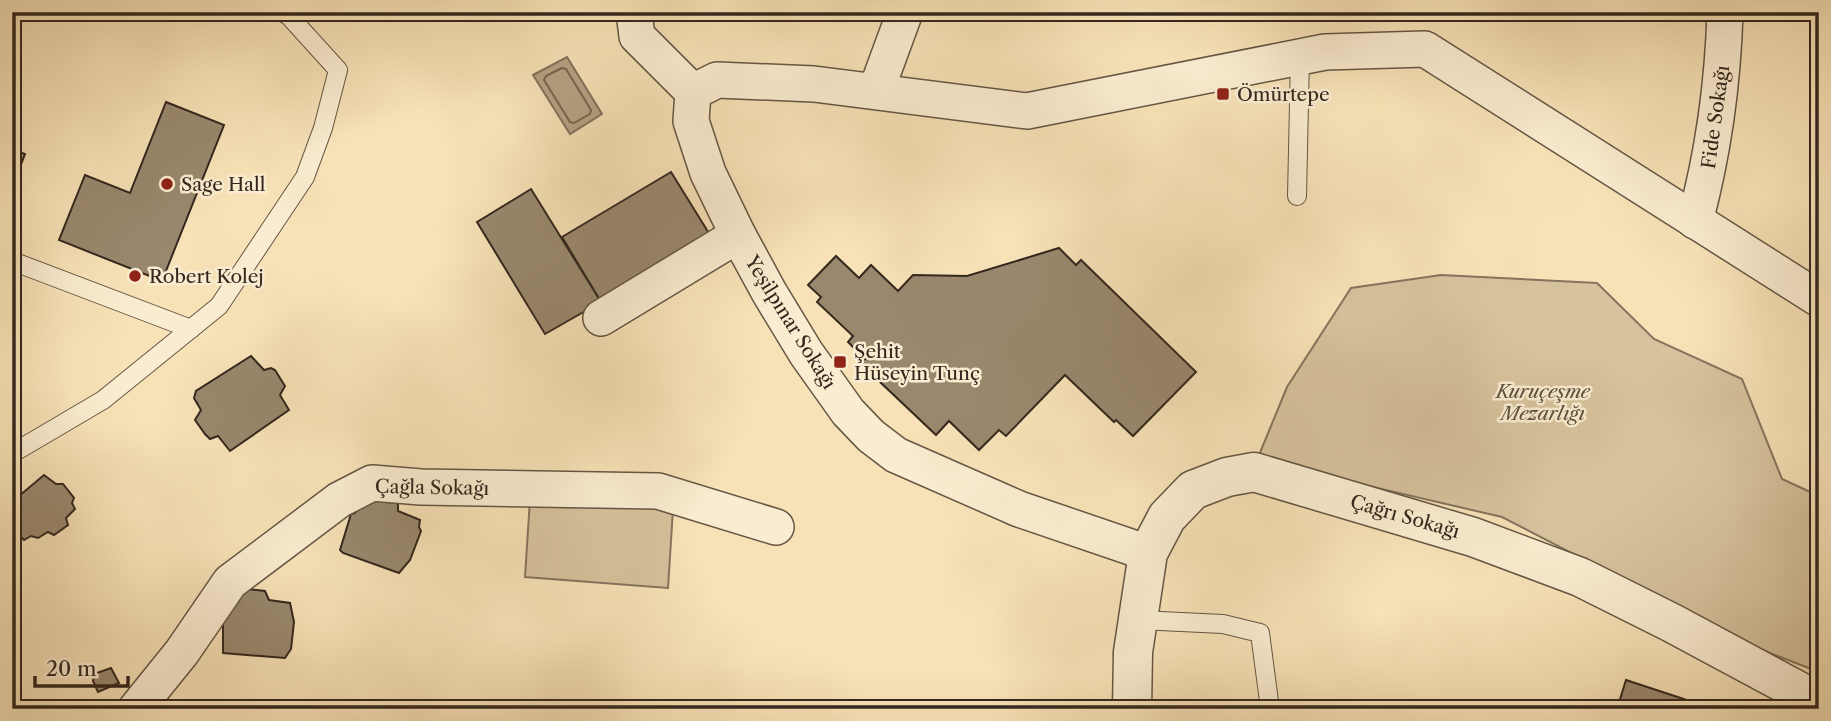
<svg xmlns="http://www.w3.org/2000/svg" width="1831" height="721" font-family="'Libre Caslon Text',serif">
<rect width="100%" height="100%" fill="#f7e2b7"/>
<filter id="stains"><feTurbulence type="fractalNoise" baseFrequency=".00286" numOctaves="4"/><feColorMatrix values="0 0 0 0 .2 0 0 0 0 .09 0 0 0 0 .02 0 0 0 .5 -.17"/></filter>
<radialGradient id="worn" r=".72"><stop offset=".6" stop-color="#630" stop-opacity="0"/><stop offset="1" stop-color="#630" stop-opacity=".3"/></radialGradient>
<g fill="#d6c29d" stroke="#85745e" stroke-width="2">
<path d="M 1441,275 L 1597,283 L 1654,339 L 1742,379 L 1782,479 L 1819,496 L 1819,672 L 1749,645 L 1502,517 L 1257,460 L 1287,387 L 1351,288 Z"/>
<path d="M 530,499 L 673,509 L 668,588 L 525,577 Z"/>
</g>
<path fill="#b5a283" stroke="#81715b" stroke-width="2" d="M 567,57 L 602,114 L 570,134 L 533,75 Z"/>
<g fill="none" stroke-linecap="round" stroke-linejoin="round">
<path stroke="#746450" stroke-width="2" d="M 562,68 L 566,69 L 591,110 L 590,114 L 574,123 L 570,122 L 544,80 L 546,76 Z"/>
</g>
<g fill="#99886e" stroke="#34271e" stroke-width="2">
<path d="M 166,102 L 224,125 L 162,281 L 59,240 L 85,175 L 130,193 Z"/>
<path d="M 12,149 L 25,154 L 12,188 Z"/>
<path d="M 671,172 L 710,235 L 601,302 L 562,237 Z"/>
<path d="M 531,189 L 601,302 L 545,334 L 477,222 Z"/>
<path d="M 1059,248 L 1076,265 L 1081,260 L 1196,372 L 1133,436 L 1116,420 L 1114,422 L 1065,375 L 1006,436 L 999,430 L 979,450 L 949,421 L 936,435 L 860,363 L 865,359 L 848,342 L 853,336 L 817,302 L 821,297 L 808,285 L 836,256 L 859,278 L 871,265 L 898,291 L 913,275 L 967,276 Z"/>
<path d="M 251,356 L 264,370 L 271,368 L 275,370 L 285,386 L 280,395 L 289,410 L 230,451 L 218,436 L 210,439 L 205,434 L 195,420 L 201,410 L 194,398 L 196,391 Z"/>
<path d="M 44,475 L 56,484 L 63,484 L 74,498 L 72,503 L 75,509 L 66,518 L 68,525 L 54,535 L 48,532 L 38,538 L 31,536 L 24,540 L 12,528 L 12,502 Z"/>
<path d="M 369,492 L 396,502 L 398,505 L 398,511 L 420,520 L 419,527 L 421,531 L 410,560 L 399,573 L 343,553 L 340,550 L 351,514 L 355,513 L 359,500 Z"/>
<path d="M 238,588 L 265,591 L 269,600 L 290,603 L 294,622 L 291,649 L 285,658 L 223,653 L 223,619 Z"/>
<path d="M 111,668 L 119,683 L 98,692 L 93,681 L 94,674 Z"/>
<path d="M 1626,680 L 1714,709 L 1617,709 Z"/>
</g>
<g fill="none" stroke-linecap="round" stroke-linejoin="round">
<g stroke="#655644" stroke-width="20">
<g id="service">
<path d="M 1297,196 L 1300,57"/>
<path d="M 12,261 L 191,329"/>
<path d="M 12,450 L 18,450 L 103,400 L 219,306 L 305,177 L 323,128 L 338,70 L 289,16 L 282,12"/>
<path d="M 1139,620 L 1223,624 L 1260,633 L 1270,709"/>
</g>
</g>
<g stroke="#655644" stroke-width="38">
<g id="minor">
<path d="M 634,12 L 637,36 L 693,92 L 691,121 L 708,173 L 738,235 L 769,292 L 806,353 L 848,412 L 871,436 L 896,455 L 1019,509 L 1148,553"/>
<path d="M 876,91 L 905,12"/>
<path d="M 693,92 L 717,80 L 814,84 L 1027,111 L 1325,52 L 1425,49 L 1819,299"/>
<path d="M 1695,221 C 1713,154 1723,81 1725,12"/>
<path d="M 601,318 L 738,235"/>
<path d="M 136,709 L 182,652 L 230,582 L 339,500 L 372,483 L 421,487 L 658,491 L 776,527"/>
</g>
</g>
<g stroke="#655644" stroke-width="41">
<path id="tertiary" d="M 1132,709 L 1133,652 L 1148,553 L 1167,517 L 1193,490 L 1227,477 L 1254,472 L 1473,537 L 1580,577 L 1672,623 L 1819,702"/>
</g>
<use href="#service" stroke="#faecd0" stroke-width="18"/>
<use href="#minor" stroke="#faecd0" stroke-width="35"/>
<use href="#tertiary" stroke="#faecd0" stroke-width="38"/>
</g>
<g fill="#8f2418" stroke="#faecd0" stroke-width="2.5">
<rect x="1216" y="87" width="14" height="14" rx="3.5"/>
<circle cx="167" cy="184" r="7"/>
<circle cx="135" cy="276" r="7"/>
<rect x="833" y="355" width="14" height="14" rx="3.5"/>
</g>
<g text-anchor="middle" stroke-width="5" stroke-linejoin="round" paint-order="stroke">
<g font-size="19" fill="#34271e" stroke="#faecd0" text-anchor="start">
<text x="1237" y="101">Ömürtepe</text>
<text x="181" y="191">Sage Hall</text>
<text x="149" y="283">Robert Kolej</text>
<text x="854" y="358">Şehit<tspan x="854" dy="22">Hüseyin Tunç</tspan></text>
</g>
<g font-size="19" fill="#34271e" stroke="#faecd0">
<text transform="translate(1715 117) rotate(-82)" y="7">Fide Sokağı</text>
<text transform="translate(791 322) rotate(58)" y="7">Yeşilpınar Sokağı</text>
<text transform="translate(432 487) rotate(1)" y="7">Çağla Sokağı</text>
<text transform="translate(1405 516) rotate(16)" y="7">Çağrı Sokağı</text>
</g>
<g font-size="19" font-style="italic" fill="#5c4e3e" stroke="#faecd0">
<text x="1543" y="398">Kuruçeşme<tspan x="1543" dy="22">Mezarlığı</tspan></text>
</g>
</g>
<rect width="1831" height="721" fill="none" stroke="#f7e2b7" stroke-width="42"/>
<rect x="14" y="14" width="1803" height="693" fill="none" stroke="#34271e" stroke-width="3.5"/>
<rect x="21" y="21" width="1789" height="679" fill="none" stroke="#34271e" stroke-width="2"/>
<path d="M35 676v10h93v-10" fill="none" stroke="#34271e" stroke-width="3.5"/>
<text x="46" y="676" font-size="21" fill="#34271e" stroke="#faecd0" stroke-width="5" paint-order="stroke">20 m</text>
<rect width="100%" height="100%" filter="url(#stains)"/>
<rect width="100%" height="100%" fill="url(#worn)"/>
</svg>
